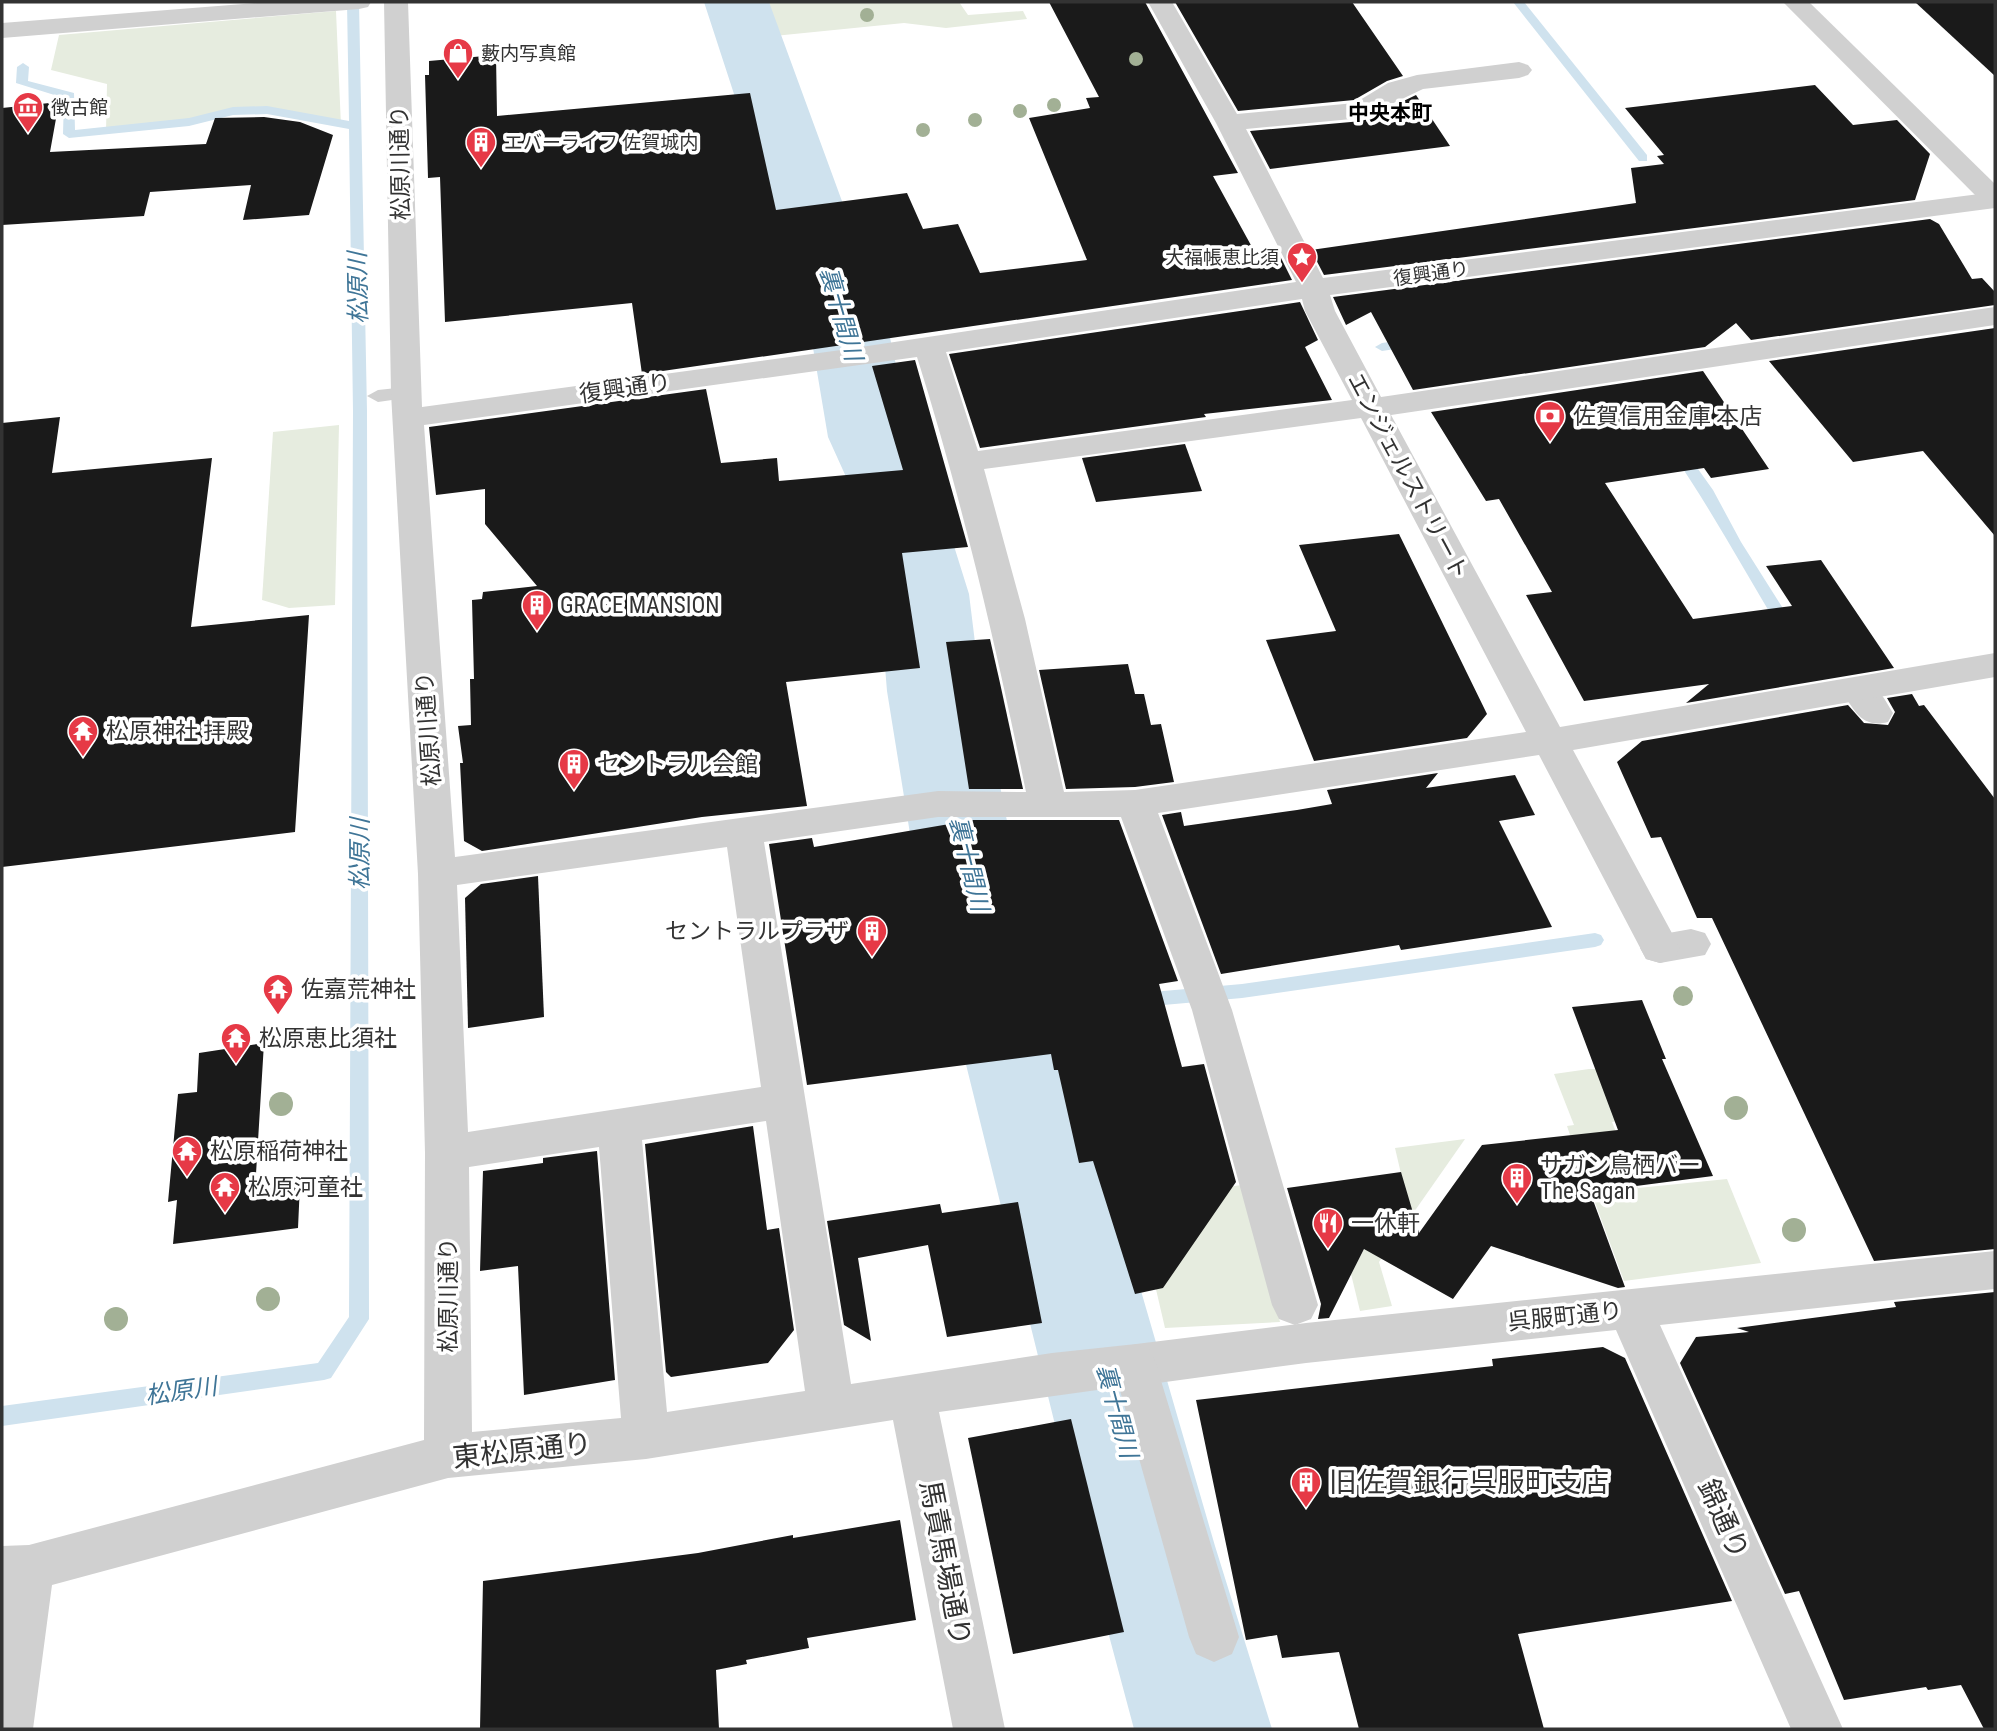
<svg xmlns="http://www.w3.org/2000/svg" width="1997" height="1731" font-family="'Roboto Condensed','Noto Sans JP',sans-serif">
<rect width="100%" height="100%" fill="#fff"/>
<g fill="#e6ecdf">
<path d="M 756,2 L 959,2 L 968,15 L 1023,11 L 1027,19 L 946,28 L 904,23 L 764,37 Z"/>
<path d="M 336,11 L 341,126 L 270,112 L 232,113 L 195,123 L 106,132 L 107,84 L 51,70 L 59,35 Z"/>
<path d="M 339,425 L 335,605 L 289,608 L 262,600 L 273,432 Z"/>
<path d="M 1589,1069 L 1607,1069 L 1624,1120 L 1612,1122 L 1638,1188 L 1727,1179 L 1761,1263 L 1624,1281 L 1570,1135 L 1567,1126 L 1574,1125 L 1554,1074 Z"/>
<path d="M 1465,1139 L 1379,1262 L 1392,1306 L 1360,1311 L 1351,1274 L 1402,1178 L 1395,1148 Z"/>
<path d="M 1242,1185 L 1280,1322 L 1165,1328 L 1135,1199 Z"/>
</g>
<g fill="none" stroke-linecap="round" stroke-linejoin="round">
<g fill="#cfe2ee" fill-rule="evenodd">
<path d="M 347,2 L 359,2 L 367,411 L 369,1319 L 331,1378 L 324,1380 L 2,1426 L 2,1406 L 318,1363 L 349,1317 L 353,411 L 349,129 L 267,114 L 233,115 L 189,126 L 69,138 L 63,134 L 64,98 L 16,83 L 17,67 L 23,63 L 29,67 L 28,81 L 74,93 L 75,130 L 189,118 L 233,107 L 267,106 L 349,121 Z"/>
<path d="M 1513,2 L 1524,2 L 1647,155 L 1647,161 L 1639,161 Z"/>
<path d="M 1410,339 L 1415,340 L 1415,346 L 1382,351 L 1375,347 L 1382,343 Z"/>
<path d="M 1678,447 L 1683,448 L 1713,490 L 1741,542 L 1796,629 L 1794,633 L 1782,633 C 1745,572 1711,509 1671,451 Z"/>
<path d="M 1595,933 L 1601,935 L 1604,940 L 1601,945 L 1595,947 L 1242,998 L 1141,1007 L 1134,1005 L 1132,1000 L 1134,995 L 1141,993 L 1242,984 Z"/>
</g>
<path fill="#cfe2ee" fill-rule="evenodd" d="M 704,2 L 769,2 L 887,324 L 912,437 L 933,479 L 969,594 L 981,691 L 1012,846 L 1215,1546 L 1272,1729 L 1134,1729 L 1085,1546 L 912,846 L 887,691 L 879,594 L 847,479 L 828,437 L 809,324 Z"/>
</g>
<g fill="#1a1a1a">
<path d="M 1049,2 L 1145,2 L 1238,173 L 1213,176 L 1258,258 L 1279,254 L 1292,280 L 642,374 L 632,303 L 445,322 L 440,177 L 428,178 L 425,75 L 429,75 L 429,61 L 496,55 L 497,116 L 750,93 L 776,210 L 907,193 L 923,229 L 958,224 L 980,273 L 1087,260 L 1029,118 L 1090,108 L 1086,98 L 1099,97 Z"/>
<path d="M 1175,2 L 1352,2 L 1403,76 L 1387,81 L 1354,100 L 1238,111 Z"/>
<path d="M 1915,2 L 1995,2 L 1995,76 Z"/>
<path d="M 1815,85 L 1853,125 L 1897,120 L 1930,154 L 1915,200 L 1324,275 L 1311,250 L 1636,203 L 1631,168 L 1664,164 L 1657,156 L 1664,155 L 1625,108 Z"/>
<path d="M 1416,95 L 1450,146 L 1270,169 L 1250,131 L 1362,121 Z"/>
<path d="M 59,102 L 50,152 L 206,144 L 215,118 L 264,117 L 300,122 L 333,135 L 309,215 L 243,220 L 251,185 L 150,192 L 144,216 L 2,225 L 2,108 Z"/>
<path d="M 1930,219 L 1939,224 L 1972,279 L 1982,278 L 1995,292 L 1995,305 L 1751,340 L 1736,323 L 1705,347 L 1413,390 L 1371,312 L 1346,325 L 1333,297 Z"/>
<path d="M 1300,302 L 1318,340 L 1305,347 L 1332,400 L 1204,414 L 1206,417 L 980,448 L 949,354 Z"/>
<path d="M 1995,328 L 1995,536 L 1923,451 L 1853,462 L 1769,361 Z"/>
<path d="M 915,360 L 968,547 L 902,553 L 920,668 L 786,682 L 807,806 L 702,817 L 482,851 L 464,841 L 460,763 L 463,763 L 458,726 L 471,725 L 470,679 L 474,679 L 472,600 L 482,599 L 483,592 L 537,586 L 485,524 L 485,489 L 436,495 L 429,427 L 706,389 L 721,463 L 777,458 L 779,481 L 903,470 L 872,366 Z"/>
<path d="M 1703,371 L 1769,469 L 1711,478 L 1704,468 L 1605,483 L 1693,619 L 1792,606 L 1766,566 L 1821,560 L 1894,668 L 1686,703 L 1709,684 L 1584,701 L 1526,595 L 1552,592 L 1499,499 L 1486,501 L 1431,412 Z"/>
<path d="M 60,417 L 52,473 L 212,458 L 191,627 L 309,615 L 295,832 L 2,867 L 2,423 Z"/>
<path d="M 1185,444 L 1202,491 L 1096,502 L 1082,458 Z"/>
<path d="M 1399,534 L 1487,714 L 1467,738 L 1314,761 L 1266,640 L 1336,631 L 1299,545 Z"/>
<path d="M 990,639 L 1000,683 L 1023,789 L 969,789 L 946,642 Z"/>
<path d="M 1128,664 L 1135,694 L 1144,694 L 1151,725 L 1161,724 L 1174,782 L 1135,787 L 1066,789 L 1039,670 Z"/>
<path d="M 1912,694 L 1919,706 L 1924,705 L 1995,799 L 1995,1249 L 1874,1261 L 1712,918 L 1697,918 L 1661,837 L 1651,838 L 1617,762 L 1642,741 L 1848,705 L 1864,723 L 1888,725 L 1895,712 L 1887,698 Z"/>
<path d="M 1438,773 L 1426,788 L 1515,775 L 1535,815 L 1499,821 L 1552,927 L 1401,950 L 1399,945 L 1221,974 L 1162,815 L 1181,812 L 1184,826 L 1297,810 L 1332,804 L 1327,790 Z"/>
<path d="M 973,820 L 1119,820 L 1178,981 L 1159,984 L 1182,1067 L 1204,1064 L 1236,1182 L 1163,1288 L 1135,1294 L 1093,1161 L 1079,1163 L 1058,1070 L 1054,1070 L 1051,1054 L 807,1085 L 769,844 L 812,838 L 814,847 Z"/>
<path d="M 538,876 L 544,1017 L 468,1028 L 465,898 L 481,884 Z"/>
<path d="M 1642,1000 L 1666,1059 L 1662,1059 L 1713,1176 L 1590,1192 L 1625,1287 L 1618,1288 L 1491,1246 L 1453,1299 L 1364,1249 L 1329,1318 L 1318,1319 L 1321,1304 L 1287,1188 L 1401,1172 L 1419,1233 L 1482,1145 L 1618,1130 L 1572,1007 Z"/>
<path d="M 264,1043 L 255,1190 L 300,1184 L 298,1228 L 173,1244 L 177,1200 L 168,1202 L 178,1094 L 197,1092 L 199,1053 Z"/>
<path d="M 753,1126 L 767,1230 L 779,1228 L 794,1330 L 768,1363 L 671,1377 L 666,1372 L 645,1144 Z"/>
<path d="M 597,1151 L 615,1380 L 524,1395 L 518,1266 L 480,1271 L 483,1171 L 543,1163 L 543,1158 Z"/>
<path d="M 1018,1202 L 1042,1323 L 947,1337 L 928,1245 L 858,1258 L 871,1341 L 844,1325 L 827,1221 L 940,1204 L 942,1213 Z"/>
<path d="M 1995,1292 L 1995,1729 L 1984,1729 L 1961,1685 L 1928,1690 L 1926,1687 L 1844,1700 L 1799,1591 L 1785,1594 L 1680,1363 L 1696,1337 L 1749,1332 L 1737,1328 L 1896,1307 L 1894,1302 Z"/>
<path d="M 1603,1347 L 1625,1358 L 1732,1601 L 1518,1634 L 1544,1729 L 1359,1729 L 1339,1652 L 1282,1658 L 1277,1635 L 1246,1640 L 1196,1400 L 1493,1366 L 1492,1359 Z"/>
<path d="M 1071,1419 L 1124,1632 L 1013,1654 L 968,1438 Z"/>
<path d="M 900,1520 L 916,1620 L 807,1638 L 809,1648 L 746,1660 L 747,1664 L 716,1670 L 719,1729 L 480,1729 L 483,1581 L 698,1553 L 793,1535 L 793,1538 Z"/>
</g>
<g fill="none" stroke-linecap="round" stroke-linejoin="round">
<path fill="#d0d0d0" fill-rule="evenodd" d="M 406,387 L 413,389 L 417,393 L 413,397 L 378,402 L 367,396 L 378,390 Z"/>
<g fill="#d0d0d0" fill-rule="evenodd">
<path d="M 1859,678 C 1877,683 1884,698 1893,713 L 1888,722 C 1862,729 1854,710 1841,690 L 1846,681 Z"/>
<path d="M 1691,929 L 1705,933 L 1711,944 L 1705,955 L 1660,963 L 1646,959 L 1640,948 L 1646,937 Z"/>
<path d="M 1995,1251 L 1995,1289 L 1660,1325 L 1843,1729 L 1791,1729 L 1616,1330 L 1306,1363 L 1136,1386 L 1120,1379 L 1113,1365 L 1120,1351 L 1136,1344 L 1306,1323 Z"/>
</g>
<g fill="#d0d0d0" fill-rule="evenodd">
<path d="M 270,2 L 371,2 L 368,7 L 359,9 L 2,38 L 2,23 Z"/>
<path d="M 384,2 L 408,2 L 422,407 L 841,350 L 1296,282 L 1216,123 L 1148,2 L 1172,2 L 1237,114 L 1355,103 L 1388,83 L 1417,75 L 1519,62 L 1528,65 L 1532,70 L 1528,75 L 1519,78 L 1423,89 L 1362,118 L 1246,129 L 1323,278 L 1995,192 L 1995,208 L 1330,295 L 1335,311 L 1381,397 L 1995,307 L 1995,325 L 1391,415 L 1560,727 L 1995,653 L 1995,677 L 1573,750 L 1680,948 L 1674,959 L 1660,963 L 1646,959 L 1539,755 L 1158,813 L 1232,1010 L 1318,1305 L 1311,1319 L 1295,1325 L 1279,1319 L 1272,1305 L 1192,1010 L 1121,817 L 938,817 L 764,842 L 851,1384 L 1052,1353 L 1136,1344 L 1152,1351 L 1239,1637 L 1232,1654 L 1214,1662 L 1196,1654 L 1189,1637 L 1119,1387 L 939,1412 L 1005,1729 L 953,1729 L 893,1420 L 646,1459 L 448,1478 L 52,1585 L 33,1729 L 2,1729 L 2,1546 L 29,1545 L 424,1440 L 425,1153 L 418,874 L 391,393 ZM 1302,299 L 1305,311 L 1352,400 L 978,451 L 946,352 ZM 917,357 C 962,500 996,645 1026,792 L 938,791 L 455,857 L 424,425 ZM 1361,418 L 1526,732 L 1135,790 L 1064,792 L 1025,619 L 984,469 ZM 727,847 L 761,1087 L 468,1132 L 457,885 ZM 766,1121 L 805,1391 L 667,1412 L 642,1140 ZM 599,1147 L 621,1418 L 472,1432 L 469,1167 Z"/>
</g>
<path fill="#d0d0d0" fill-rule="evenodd" d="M 1783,2 L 1809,2 L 1995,184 L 1995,207 L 1985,205 Z"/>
</g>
<g fill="#a2b095">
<circle cx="867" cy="15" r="7"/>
<circle cx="1136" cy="59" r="7"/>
<circle cx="1054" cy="105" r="7"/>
<circle cx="1020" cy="111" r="7"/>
<circle cx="975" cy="120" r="7"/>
<circle cx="923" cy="130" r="7"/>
<circle cx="1683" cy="996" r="10"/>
<circle cx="281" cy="1104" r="12"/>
<circle cx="1736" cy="1108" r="12"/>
<circle cx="1794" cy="1230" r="12"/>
<circle cx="268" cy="1299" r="12"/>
<circle cx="116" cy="1319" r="12"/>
</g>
<defs>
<g id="shop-pin" transform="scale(1.575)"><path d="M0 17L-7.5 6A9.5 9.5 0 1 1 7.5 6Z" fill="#e63946" stroke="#fff"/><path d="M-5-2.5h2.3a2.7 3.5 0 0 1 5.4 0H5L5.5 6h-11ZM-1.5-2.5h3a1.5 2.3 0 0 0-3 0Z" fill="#fff"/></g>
<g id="museum-pin" transform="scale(1.575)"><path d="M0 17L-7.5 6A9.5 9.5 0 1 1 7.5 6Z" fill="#e63946" stroke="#fff"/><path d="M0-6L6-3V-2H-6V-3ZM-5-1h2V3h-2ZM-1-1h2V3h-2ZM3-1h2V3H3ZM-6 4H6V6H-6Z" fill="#fff"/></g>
<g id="building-pin" transform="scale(1.575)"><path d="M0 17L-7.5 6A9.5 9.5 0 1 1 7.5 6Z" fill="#e63946" stroke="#fff"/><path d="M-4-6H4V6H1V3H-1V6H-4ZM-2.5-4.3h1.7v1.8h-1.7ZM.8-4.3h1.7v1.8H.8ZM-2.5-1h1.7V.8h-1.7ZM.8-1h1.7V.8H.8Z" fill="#fff"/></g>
<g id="sight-pin" transform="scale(1.575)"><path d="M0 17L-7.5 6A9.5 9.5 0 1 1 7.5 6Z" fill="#e63946" stroke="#fff"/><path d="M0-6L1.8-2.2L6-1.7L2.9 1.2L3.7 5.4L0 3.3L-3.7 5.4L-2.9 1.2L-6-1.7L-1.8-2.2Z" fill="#fff"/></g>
<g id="bank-pin" transform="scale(1.575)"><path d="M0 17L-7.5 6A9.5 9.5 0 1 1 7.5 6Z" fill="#e63946" stroke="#fff"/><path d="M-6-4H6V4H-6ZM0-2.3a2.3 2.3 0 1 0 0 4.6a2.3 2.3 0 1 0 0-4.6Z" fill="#fff"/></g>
<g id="temple-pin" transform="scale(1.575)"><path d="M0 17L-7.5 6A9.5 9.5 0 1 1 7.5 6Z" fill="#e63946" stroke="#fff"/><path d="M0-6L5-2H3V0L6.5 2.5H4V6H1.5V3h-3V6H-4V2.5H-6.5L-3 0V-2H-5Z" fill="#fff"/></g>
<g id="restaurant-pin" transform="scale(1.575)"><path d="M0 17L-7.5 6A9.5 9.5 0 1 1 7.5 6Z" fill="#e63946" stroke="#fff"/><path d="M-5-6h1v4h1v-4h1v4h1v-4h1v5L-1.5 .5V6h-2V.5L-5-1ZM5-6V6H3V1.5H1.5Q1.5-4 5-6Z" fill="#fff"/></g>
</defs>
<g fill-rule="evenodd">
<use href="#shop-pin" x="458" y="53"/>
<use href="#museum-pin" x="28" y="107"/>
<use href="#building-pin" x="481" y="142"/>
<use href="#sight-pin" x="1302" y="257"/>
<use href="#bank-pin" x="1550" y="416"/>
<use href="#building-pin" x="537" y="605"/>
<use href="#temple-pin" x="83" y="731"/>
<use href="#building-pin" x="574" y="764"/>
<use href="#building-pin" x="872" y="931"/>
<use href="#temple-pin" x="278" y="989"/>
<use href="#temple-pin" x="236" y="1038"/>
<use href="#temple-pin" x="187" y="1151"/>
<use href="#building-pin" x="1517" y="1178"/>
<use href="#temple-pin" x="225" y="1187"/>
<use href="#restaurant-pin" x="1328" y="1223"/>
<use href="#building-pin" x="1306" y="1482"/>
</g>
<g text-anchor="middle" stroke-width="7" stroke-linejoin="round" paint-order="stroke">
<g font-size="19" fill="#333" stroke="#fff" text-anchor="start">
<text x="481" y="60">藪内写真館</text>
<text x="51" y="114">徴古館</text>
<text x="504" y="149">エバーライフ 佐賀城内</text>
<text x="1279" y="264" text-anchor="end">大福帳恵比須</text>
</g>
<g font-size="19" fill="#333" stroke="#fff">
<text transform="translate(1431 273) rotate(-8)" y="7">復興通り</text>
</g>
<g font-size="21" font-weight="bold" fill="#000" stroke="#fff">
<text x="1390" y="120">中央本町</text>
</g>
<g font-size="23" fill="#333" stroke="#fff">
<text transform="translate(400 163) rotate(-91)" y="8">松原川通り</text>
<text transform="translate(625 388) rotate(-8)" y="8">復興通り</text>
<text transform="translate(1408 476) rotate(62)" y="8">エンジェルストリート</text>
<text transform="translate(428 729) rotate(-94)" y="8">松原川通り</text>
<text transform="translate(448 1295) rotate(-90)" y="8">松原川通り</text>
<text transform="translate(1565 1316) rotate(-6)" y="8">呉服町通り</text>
</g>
<g font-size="23" fill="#333" stroke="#fff" text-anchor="start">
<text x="1573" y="424">佐賀信用金庫 本店</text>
<text x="560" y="613">GRACE MANSION</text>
<text x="106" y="739">松原神社 拝殿</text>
<text x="597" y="772">セントラル会館</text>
<text x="849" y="939" text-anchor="end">セントラルプラザ</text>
<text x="301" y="997">佐嘉荒神社</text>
<text x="259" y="1046">松原恵比須社</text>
<text x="210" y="1159">松原稲荷神社</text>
<text x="1540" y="1173">サガン鳥栖バー<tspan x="1540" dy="26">The Sagan</tspan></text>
<text x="248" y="1195">松原河童社</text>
<text x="1351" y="1231">一休軒</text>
</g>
<g font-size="24" font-style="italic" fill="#3f7597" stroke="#fff">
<text transform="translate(358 288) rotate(-91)" y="8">松原川</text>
<text transform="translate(841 314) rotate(74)" y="8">裏十間川</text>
<text transform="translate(360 854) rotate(-90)" y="8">松原川</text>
<text transform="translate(969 864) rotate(76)" y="8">裏十間川</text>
<text transform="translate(181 1391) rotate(-8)" y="8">松原川</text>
<text transform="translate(1117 1411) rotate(75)" y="8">裏十間川</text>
</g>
<g font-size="28" fill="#333" stroke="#fff">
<text transform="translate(522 1450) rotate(-6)" y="10">東松原通り</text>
<text transform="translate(1724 1519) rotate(66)" y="10">錦通り</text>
<text transform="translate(946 1563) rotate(79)" y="10">馬責馬場通り</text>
</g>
<g font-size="28" fill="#333" stroke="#fff" text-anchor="start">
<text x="1329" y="1492">旧佐賀銀行呉服町支店</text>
</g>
</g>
<rect width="1997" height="1731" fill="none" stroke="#333333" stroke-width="7"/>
</svg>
